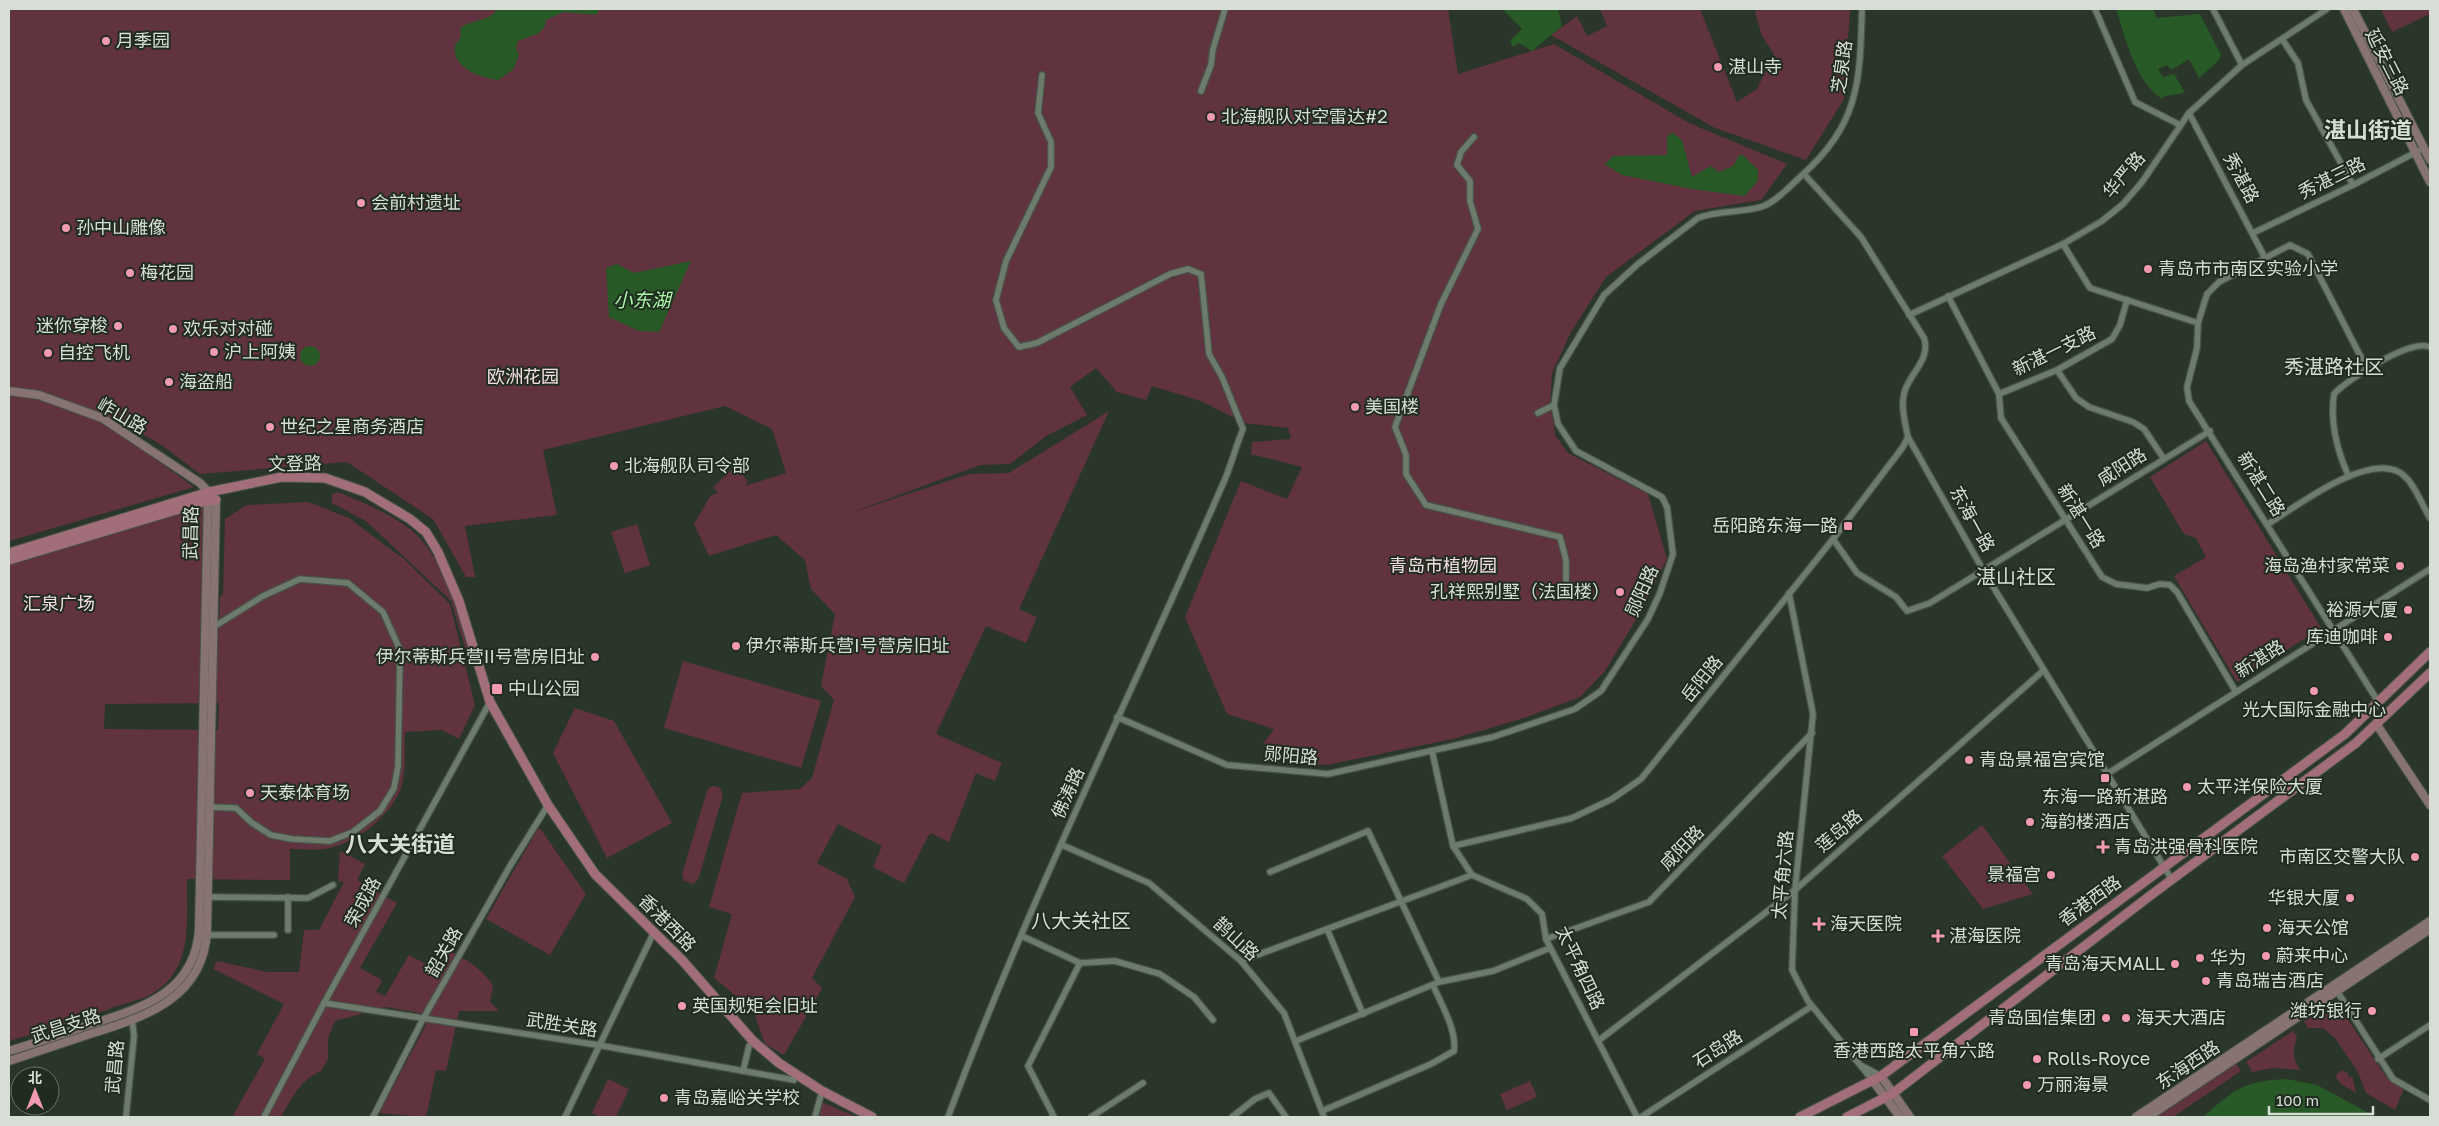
<svg xmlns="http://www.w3.org/2000/svg" width="2439" height="1126" font-family="'Golos Text','Noto Sans SC',sans-serif">
<rect width="100%" height="100%" fill="#2a3629"/>
<g fill="#60333f" fill-rule="evenodd">
<path d="M 9,9 L 1448,9 L 1458,74 L 1554,44 L 1689,123 L 1787,164 L 1761,200 L 1695,211 L 1606,277 L 1571,332 L 1552,373 L 1550,401 L 1555,435 L 1568,453 L 1648,494 L 1667,559 L 1640,613 L 1605,671 L 1580,697 L 1524,718 L 1453,739 L 1326,765 L 1266,759 L 1269,745 L 1263,744 L 1274,729 L 1227,714 L 1185,617 L 1241,481 L 1287,499 L 1302,467 L 1251,454 L 1252,442 L 1291,439 L 1288,428 L 1245,423 L 1201,401 L 1152,386 L 1146,400 L 1117,392 L 1096,368 L 1070,387 L 1087,415 L 1046,436 L 1010,464 L 980,465 L 850,513 L 969,474 L 1009,473 L 1109,411 L 1019,609 L 1037,617 L 1026,643 L 986,626 L 936,734 L 1002,763 L 995,781 L 976,773 L 949,842 L 930,833 L 904,883 L 873,867 L 882,846 L 838,824 L 817,863 L 847,879 L 855,897 L 812,978 L 822,988 L 784,1055 L 765,1044 L 753,1010 L 714,978 L 732,914 L 709,907 L 742,793 L 800,789 L 812,778 L 834,700 L 821,686 L 835,614 L 811,589 L 805,560 L 776,535 L 709,556 L 694,524 L 711,495 L 718,493 L 713,487 L 735,467 L 748,481 L 745,486 L 786,473 L 772,429 L 725,406 L 543,450 L 557,515 L 465,526 L 475,577 L 466,577 L 433,519 L 347,462 L 200,474 L 163,446 L 123,422 L 9,391 Z"/>
<path d="M 1600,9 L 1700,9 L 1737,102 L 1757,89 L 1774,54 L 1762,36 L 1755,12 L 1757,9 L 1850,9 L 1844,99 L 1806,160 L 1715,128 L 1551,35 L 1577,16 L 1587,36 L 1607,26 Z"/>
<path d="M 2381,9 L 2430,9 L 2430,14 L 2392,32 Z"/>
<path d="M 9,394 L 38,398 L 100,420 L 194,487 L 9,541 Z"/>
<path d="M 2206,441 L 2321,628 L 2237,682 L 2174,576 L 2206,557 L 2196,538 L 2184,534 L 2150,477 Z"/>
<path d="M 338,492 C 360,501 402,519 418,536 C 447,568 458,613 472,653 L 467,654 L 451,601 L 366,521 L 332,503 L 332,495 Z"/>
<path d="M 308,502 L 349,518 L 405,560 L 450,604 L 475,705 L 459,739 L 442,730 L 405,732 C 404,751 407,775 399,793 C 387,818 356,843 329,848 C 317,851 302,849 290,849 L 290,880 L 187,879 C 186,924 195,973 146,997 C 138,1000 129,1002 120,1005 C 104,1011 87,1018 69,1018 L 69,1023 L 9,1041 L 9,565 L 203,507 L 201,619 L 219,620 L 220,597 L 223,594 L 225,519 L 247,505 ZM 219,703 L 218,730 L 104,729 L 105,704 Z"/>
<path d="M 637,524 L 650,565 L 625,573 L 611,532 Z"/>
<path d="M 683,661 L 821,701 L 801,768 L 664,728 Z"/>
<path d="M 575,708 L 614,721 L 672,823 L 607,858 L 553,753 Z"/>
<path d="M 715,786 L 720,788 L 723,795 L 699,877 L 694,884 L 684,881 L 682,874 L 707,791 L 710,787 Z"/>
<path d="M 1982,825 L 2033,894 L 1983,909 L 1942,856 Z"/>
<path d="M 539,827 L 586,894 L 550,955 L 486,919 Z"/>
<path d="M 340,851 L 365,864 L 357,880 L 397,903 L 360,968 L 382,980 L 376,992 L 385,996 L 409,955 L 437,970 L 448,950 C 466,959 481,968 493,985 L 490,1002 L 499,1011 L 459,1011 L 446,1071 L 436,1070 L 426,1117 L 379,1113 L 426,1025 L 420,1013 L 386,1007 L 335,1021 L 328,1038 L 328,1059 L 321,1071 C 301,1079 291,1099 281,1117 L 232,1117 L 265,1059 L 257,1054 L 284,1004 L 213,969 L 217,961 L 267,972 L 299,972 L 304,930 L 319,930 L 344,882 L 338,881 Z"/>
<path d="M 2335,1000 L 2386,1077 L 2404,1089 L 2395,1110 L 2366,1093 L 2358,1072 L 2335,1038 L 2323,1028 L 2308,1028 L 2304,1021 Z"/>
<path d="M 2293,1031 L 2297,1037 C 2293,1049 2291,1060 2301,1070 L 2273,1068 L 2252,1072 L 2246,1062 Z"/>
<path d="M 2236,1064 L 2241,1071 L 2173,1117 L 2157,1117 Z"/>
<path d="M 2342,1070 L 2348,1073 L 2349,1078 L 2352,1076 L 2356,1093 L 2339,1083 L 2341,1083 L 2337,1079 L 2336,1075 Z"/>
<path d="M 608,1079 L 629,1089 L 616,1117 L 600,1117 L 592,1113 Z"/>
<path d="M 1530,1081 L 1537,1097 L 1507,1110 L 1500,1094 Z"/>
<path d="M 821,1102 L 857,1117 L 817,1117 Z"/>
</g>
<g fill="#275a27">
<path d="M 497,9 L 600,9 L 596,15 L 564,12 L 546,20 L 545,26 L 539,33 L 518,41 L 516,48 L 519,55 L 513,70 L 498,80 C 482,78 451,68 455,46 C 456,42 460,40 461,36 C 461,33 460,31 460,28 C 472,19 490,22 497,9 Z"/>
<path d="M 1502,9 L 1558,9 L 1562,26 L 1532,51 L 1519,43 L 1513,47 L 1510,41 L 1522,29 Z"/>
<path d="M 2116,9 L 2153,9 L 2157,18 L 2200,14 L 2221,55 L 2219,60 L 2199,78 L 2189,59 L 2171,70 L 2167,65 L 2158,69 L 2163,77 L 2174,74 L 2185,93 L 2165,96 L 2162,99 C 2135,81 2126,39 2116,9 Z"/>
<path d="M 1673,133 L 1682,140 L 1692,177 L 1711,166 L 1719,172 L 1733,166 L 1740,154 L 1744,156 L 1758,170 L 1758,180 L 1745,196 L 1692,189 L 1622,175 L 1605,164 L 1613,156 L 1667,155 L 1667,136 Z"/>
<path d="M 691,261 L 659,332 L 639,331 L 609,317 L 606,268 L 617,264 L 634,273 Z"/>
<circle cx="310" cy="356" r="10"/>
<path d="M 2287,1079 L 2317,1085 L 2376,1117 L 2203,1117 C 2234,1089 2244,1081 2287,1079 Z"/>
</g>
<g fill="none" stroke-linecap="round" stroke-linejoin="round">
<g stroke="#495349" stroke-width="8">
<g id="street">
<path d="M 2095,9 L 2135,102 L 2180,125"/>
<path d="M 2213,9 L 2242,65"/>
<path d="M 2282,39 L 2298,63 L 2306,100 L 2353,185"/>
<path d="M 1201,91 L 1211,65 L 1213,49 L 1225,9"/>
<path d="M 2189,113 L 2265,258"/>
<path d="M 1474,137 L 1461,152 L 1457,165 L 1470,181 L 1470,201 L 1478,229 L 1441,304 L 1395,427 L 1406,455 L 1406,474 L 1426,505 L 1560,537 L 1566,560 L 1566,593"/>
<path d="M 1804,174 L 1861,237 L 1924,338 C 1931,358 1911,373 1905,390 C 1900,404 1905,423 1908,437 L 1983,570 L 2172,880"/>
<path d="M 2253,233 L 2353,185 L 2424,148"/>
<path d="M 2063,244 L 2090,288 L 2198,323"/>
<path d="M 1948,296 L 1999,394 L 2001,418 L 2102,577 L 2116,584 L 2147,588 L 2160,584 L 2170,585 L 2177,592 L 2236,692"/>
<path d="M 1909,315 L 2063,244 L 2102,221 L 2123,204 L 2142,182 L 2189,113 L 2242,65 L 2327,9"/>
<path d="M 2367,369 L 2308,254 L 2290,245 L 2219,282 L 2207,294 L 2198,323 L 2197,348 L 2187,387 L 2189,401 L 2379,703"/>
<path d="M 2057,370 L 2076,398 L 2089,407 L 2133,422 L 2144,429 L 2164,459"/>
<path d="M 1999,394 L 2057,370 L 2112,339 L 2120,325 L 2127,300"/>
<path d="M 1538,413 L 1554,405"/>
<path d="M 2348,475 C 2337,450 2330,421 2334,394 C 2348,379 2411,338 2430,347"/>
<path d="M 2268,524 C 2297,506 2362,456 2397,471 C 2413,478 2421,504 2430,518"/>
<path d="M 1833,539 L 1857,573 L 1896,597 L 1907,611 L 1930,603 L 2210,431"/>
<path d="M 1789,593 L 1813,714 L 1795,890 L 1792,970 L 1808,1001 L 1873,1081"/>
<path d="M 1117,717 L 1227,765 L 1328,774 L 1493,737 L 1575,709 L 1601,691 L 1648,619 L 1660,593 L 1673,554 L 1667,507 L 1662,497 L 1576,451 L 1558,424 L 1554,405 L 1560,368 L 1604,295 L 1638,264 L 1698,218 C 1718,210 1740,213 1761,207 C 1776,202 1789,187 1800,177 C 1859,125 1860,83 1862,9"/>
<path d="M 1432,751 L 1453,846 L 1472,875 L 1527,899 L 1542,914 L 1546,939 L 1637,1117"/>
<path d="M 2107,774 L 2430,569"/>
<path d="M 207,807 L 236,808 L 252,823 L 271,835 L 292,839 L 330,841 L 353,832 L 380,811 L 394,788 L 398,766 L 400,650 L 383,612 L 348,583 L 300,579 L 263,596 L 212,628"/>
<path d="M 1062,845 L 1149,883 L 1241,961 L 1284,1013 L 1324,1117"/>
<path d="M 1453,846 L 1572,818 L 1612,799 L 1641,779 L 1833,539 L 1903,447 L 1908,437"/>
<path d="M 1270,872 L 1368,831 L 1439,982 L 1296,1041"/>
<path d="M 204,897 L 308,898 L 333,885"/>
<path d="M 288,897 L 288,930"/>
<path d="M 1327,929 L 1363,1014"/>
<path d="M 203,935 L 274,935"/>
<path d="M 1022,936 L 1080,963 L 1115,961 L 1160,974 L 1194,997 L 1213,1020"/>
<path d="M 1546,939 L 1649,902 L 1812,733"/>
<path d="M 1241,961 L 1472,875"/>
<path d="M 1439,982 L 1493,971 L 1550,948"/>
<path d="M 2337,991 L 2393,1079 L 2430,1100"/>
<path d="M 324,1003 L 598,1045 L 794,1080"/>
<path d="M 1598,1041 L 1795,890 L 2044,670"/>
<path d="M 2378,1059 L 2430,1025"/>
<path d="M 1862,1066 L 1881,1076"/>
<path d="M 743,1071 L 749,1046 L 753,1041"/>
<path d="M 1322,1111 L 1431,1064 L 1454,1051 C 1457,1030 1441,1004 1433,985"/>
<path d="M 126,1117 L 134,1036 L 132,1018"/>
<path d="M 264,1117 L 324,1003 L 490,702"/>
<path d="M 373,1117 L 423,1019 L 510,866 L 548,805"/>
<path d="M 565,1117 L 654,932"/>
<path d="M 815,1117 L 822,1091"/>
<path d="M 948,1117 C 1028,902 1131,696 1222,486 C 1231,467 1235,448 1243,429 L 1222,377 L 1209,354 L 1201,274 L 1188,269 L 1170,274 L 1037,343 L 1019,347 L 1004,328 L 996,300 L 1006,261 L 1051,167 L 1051,142 L 1038,113 L 1042,75"/>
<path d="M 1054,1117 L 1028,1066 L 1080,963"/>
<path d="M 1091,1117 L 1143,1083"/>
<path d="M 1232,1117 L 1255,1099 L 1269,1093 L 1286,1117"/>
<path d="M 1641,1117 L 1812,1006"/>
</g>
</g>
<g stroke="#495349" stroke-width="10">
<g id="secondary">
<path d="M 2344,9 L 2430,182"/>
<path d="M 2353,9 L 2430,160"/>
<path d="M 9,391 L 39,395 L 102,418 L 200,483 L 216,500 L 207,930 C 204,999 144,1017 90,1034 C 63,1043 36,1052 9,1061"/>
<path d="M 2377,725 L 2430,805"/>
<path d="M 9,1051 C 36,1043 62,1034 89,1025 C 140,1008 195,994 199,929 L 208,496"/>
<path d="M 1881,1076 L 1910,1117"/>
<path d="M 1873,1081 L 1900,1117"/>
<path d="M 2136,1117 L 2430,921"/>
<path d="M 2148,1117 L 2430,929"/>
</g>
</g>
<g stroke="#495349" stroke-width="11">
<g id="primary">
<path d="M 9,553 L 209,492 L 282,477 L 325,478 L 365,492 L 410,519 L 426,532 L 438,552 L 459,601 L 490,702 L 548,805 L 595,874 L 682,960 L 753,1041 L 779,1063 L 822,1091 L 872,1117"/>
<path d="M 9,560 L 206,501 L 216,500"/>
<path d="M 1800,1117 L 1881,1076 L 2345,734 L 2430,652"/>
<path d="M 1847,1117 L 1892,1094 L 2151,895 L 2356,743 L 2430,673"/>
</g>
</g>
<use href="#street" stroke="#6d7b6c" stroke-width="5.5"/>
<use href="#secondary" stroke="#877472" stroke-width="8"/>
<use href="#primary" stroke="#a26e79" stroke-width="9"/>
</g>
<g fill="#f19ab1" stroke="#202c1f" stroke-width="2">
<circle cx="106" cy="41" r="5"/>
<circle cx="1718" cy="67" r="5"/>
<circle cx="1211" cy="117" r="5"/>
<circle cx="361" cy="203" r="5"/>
<circle cx="66" cy="228" r="5"/>
<circle cx="2148" cy="269" r="5"/>
<circle cx="130" cy="273" r="5"/>
<circle cx="118" cy="326" r="5"/>
<circle cx="173" cy="329" r="5"/>
<circle cx="214" cy="352" r="5"/>
<circle cx="48" cy="353" r="5"/>
<circle cx="169" cy="382" r="5"/>
<circle cx="1355" cy="407" r="5"/>
<circle cx="270" cy="427" r="5"/>
<circle cx="614" cy="466" r="5"/>
<rect x="1843" y="521" width="10" height="10" rx="2.5"/>
<circle cx="2400" cy="566" r="5"/>
<circle cx="1620" cy="592" r="5"/>
<circle cx="2408" cy="610" r="5"/>
<circle cx="2388" cy="637" r="5"/>
<circle cx="736" cy="646" r="5"/>
<circle cx="595" cy="657" r="5"/>
<rect x="491" y="683" width="12" height="12" rx="2.5"/>
<circle cx="2314" cy="691" r="5"/>
<circle cx="1969" cy="760" r="5"/>
<rect x="2100" y="773" width="10" height="10" rx="2.5"/>
<circle cx="2187" cy="787" r="5"/>
<circle cx="250" cy="793" r="5"/>
<circle cx="2030" cy="822" r="5"/>
<path d="M2100.5 839.5h5v5h5v5h-5v5h-5v-5h-5v-5h5z"/>
<circle cx="2415" cy="857" r="5"/>
<circle cx="2051" cy="875" r="5"/>
<circle cx="2350" cy="898" r="5"/>
<path d="M1816.5 916.5h5v5h5v5h-5v5h-5v-5h-5v-5h5z"/>
<circle cx="2267" cy="928" r="5"/>
<path d="M1935.5 928.5h5v5h5v5h-5v5h-5v-5h-5v-5h5z"/>
<circle cx="2266" cy="956" r="5"/>
<circle cx="2200" cy="958" r="5"/>
<circle cx="2175" cy="964" r="5"/>
<circle cx="2206" cy="981" r="5"/>
<circle cx="682" cy="1006" r="5"/>
<circle cx="2372" cy="1011" r="5"/>
<circle cx="2106" cy="1018" r="5"/>
<circle cx="2126" cy="1018" r="5"/>
<rect x="1909" y="1027" width="10" height="10" rx="2.5"/>
<circle cx="2037" cy="1059" r="5"/>
<circle cx="2027" cy="1085" r="5"/>
<circle cx="664" cy="1098" r="5"/>
</g>
<g text-anchor="middle" stroke-width="4" stroke-linejoin="round" paint-order="stroke">
<g font-size="18" fill="#d7ded6" stroke="#202c1f" text-anchor="start">
<text x="116" y="47">月季园</text>
<text x="1728" y="73">湛山寺</text>
<text x="1221" y="123">北海舰队对空雷达#2</text>
<text x="371" y="209">会前村遗址</text>
<text x="76" y="234">孙中山雕像</text>
<text x="2158" y="275">青岛市市南区实验小学</text>
<text x="140" y="279">梅花园</text>
<text x="108" y="332" text-anchor="end">迷你穿梭</text>
<text x="183" y="335">欢乐对对碰</text>
<text x="224" y="358">沪上阿姨</text>
<text x="58" y="359">自控飞机</text>
<text x="179" y="388">海盗船</text>
<text x="1365" y="413">美国楼</text>
<text x="280" y="433">世纪之星商务酒店</text>
<text x="624" y="472">北海舰队司令部</text>
<text x="1838" y="532" text-anchor="end">岳阳路东海一路</text>
<text x="2390" y="572" text-anchor="end">海岛渔村家常菜</text>
<text x="1610" y="598" text-anchor="end">孔祥熙别墅（法国楼）</text>
<text x="2398" y="616" text-anchor="end">裕源大厦</text>
<text x="2378" y="643" text-anchor="end">库迪咖啡</text>
<text x="746" y="652">伊尔蒂斯兵营I号营房旧址</text>
<text x="585" y="663" text-anchor="end">伊尔蒂斯兵营II号营房旧址</text>
<text x="508" y="695">中山公园</text>
<text x="2314" y="716" text-anchor="middle">光大国际金融中心</text>
<text x="1979" y="766">青岛景福宫宾馆</text>
<text x="2197" y="793">太平洋保险大厦</text>
<text x="260" y="799">天泰体育场</text>
<text x="2105" y="803" text-anchor="middle">东海一路新湛路</text>
<text x="2040" y="828">海韵楼酒店</text>
<text x="2114" y="853">青岛洪强骨科医院</text>
<text x="2405" y="863" text-anchor="end">市南区交警大队</text>
<text x="2041" y="881" text-anchor="end">景福宫</text>
<text x="2340" y="904" text-anchor="end">华银大厦</text>
<text x="1830" y="930">海天医院</text>
<text x="2277" y="934">海天公馆</text>
<text x="1949" y="942">湛海医院</text>
<text x="2276" y="962">蔚来中心</text>
<text x="2210" y="964">华为</text>
<text x="2165" y="970" text-anchor="end">青岛海天MALL</text>
<text x="2216" y="987">青岛瑞吉酒店</text>
<text x="692" y="1012">英国规矩会旧址</text>
<text x="2362" y="1017" text-anchor="end">潍坊银行</text>
<text x="2096" y="1024" text-anchor="end">青岛国信集团</text>
<text x="2136" y="1024">海天大酒店</text>
<text x="1914" y="1057" text-anchor="middle">香港西路太平角六路</text>
<text x="2047" y="1065">Rolls-Royce</text>
<text x="2037" y="1091">万丽海景</text>
<text x="674" y="1104">青岛嘉峪关学校</text>
</g>
<g font-size="18" fill="#d7ded6" stroke="#202c1f">
<text transform="translate(2387 62) rotate(63)" y="6">延安三路</text>
<text transform="translate(1842 67) rotate(-82)" y="6">芝泉路</text>
<text transform="translate(2124 175) rotate(-50)" y="6">华严路</text>
<text transform="translate(2241 178) rotate(62)" y="6">秀湛路</text>
<text transform="translate(2332 178) rotate(-26)" y="6">秀湛三路</text>
<text transform="translate(2054 351) rotate(-26)" y="6">新湛一支路</text>
<text transform="translate(122 416) rotate(30)" y="6">岞山路</text>
<text transform="translate(295 464) rotate(-1)" y="6">文登路</text>
<text transform="translate(2122 467) rotate(-32)" y="6">咸阳路</text>
<text transform="translate(2261 484) rotate(58)" y="6">新湛二路</text>
<text transform="translate(2081 516) rotate(58)" y="6">新湛一路</text>
<text transform="translate(1972 519) rotate(61)" y="6">东海一路</text>
<text transform="translate(191 533) rotate(-89)" y="6">武昌路</text>
<text transform="translate(1642 591) rotate(-66)" y="6">郧阳路</text>
<text transform="translate(2260 659) rotate(-32)" y="6">新湛路</text>
<text transform="translate(1702 679) rotate(-51)" y="6">岳阳路</text>
<text transform="translate(1291 756) rotate(5)" y="6">郧阳路</text>
<text transform="translate(1068 793) rotate(-66)" y="6">佛涛路</text>
<text transform="translate(1839 831) rotate(-41)" y="6">莲岛路</text>
<text transform="translate(1682 848) rotate(-46)" y="6">咸阳路</text>
<text transform="translate(1783 875) rotate(-85)" y="6">太平角六路</text>
<text transform="translate(2090 901) rotate(-36)" y="6">香港西路</text>
<text transform="translate(363 902) rotate(-61)" y="6">荣成路</text>
<text transform="translate(667 923) rotate(45)" y="6">香港西路</text>
<text transform="translate(1236 939) rotate(43)" y="6">鹊山路</text>
<text transform="translate(444 952) rotate(-60)" y="6">韶关路</text>
<text transform="translate(1580 968) rotate(65)" y="6">太平角四路</text>
<text transform="translate(562 1025) rotate(9)" y="6">武胜关路</text>
<text transform="translate(66 1026) rotate(-18)" y="6">武昌支路</text>
<text transform="translate(1718 1049) rotate(-33)" y="6">石岛路</text>
<text transform="translate(2188 1065) rotate(-34)" y="6">东海西路</text>
<text transform="translate(115 1067) rotate(-85)" y="6">武昌路</text>
</g>
<g font-size="18" fill="#f5dee3" stroke="#202c1f">
<text x="523" y="383">欧洲花园</text>
<text x="1443" y="572">青岛市植物园</text>
<text x="59" y="610">汇泉广场</text>
</g>
<g font-size="19" font-style="italic" fill="#aaf6a8" stroke="#202c1f">
<text x="642" y="307">小东湖</text>
</g>
<g font-size="20" fill="#d7ded6" stroke="#202c1f">
<text x="2334" y="374">秀湛路社区</text>
<text x="2016" y="584">湛山社区</text>
<text x="1081" y="928">八大关社区</text>
</g>
<g font-size="22" font-weight="bold" fill="#d7ded6" stroke="#202c1f">
<text x="2368" y="138">湛山街道</text>
<text x="400" y="852">八大关街道</text>
</g>
</g>
<rect width="2439" height="1126" fill="none" stroke="#d7ded6" stroke-width="20"/>
<g transform="translate(35 1091)"><circle r="24" fill="#202c1f" stroke="#697368"/>
<path d="M0-4L9 19L0 12L-9 19Z" fill="#f19ab1"/>
<text y="-8" font-size="14" font-weight="bold" text-anchor="middle" fill="#d7ded6">北</text>
</g>
<path d="M2269 1106v8h104v-8" fill="none" stroke="#d7ded6" stroke-width="2.5"/>
<text x="2276" y="1106" font-size="15" fill="#d7ded6" stroke="#202c1f" stroke-width="4" paint-order="stroke">100 m</text>
</svg>
